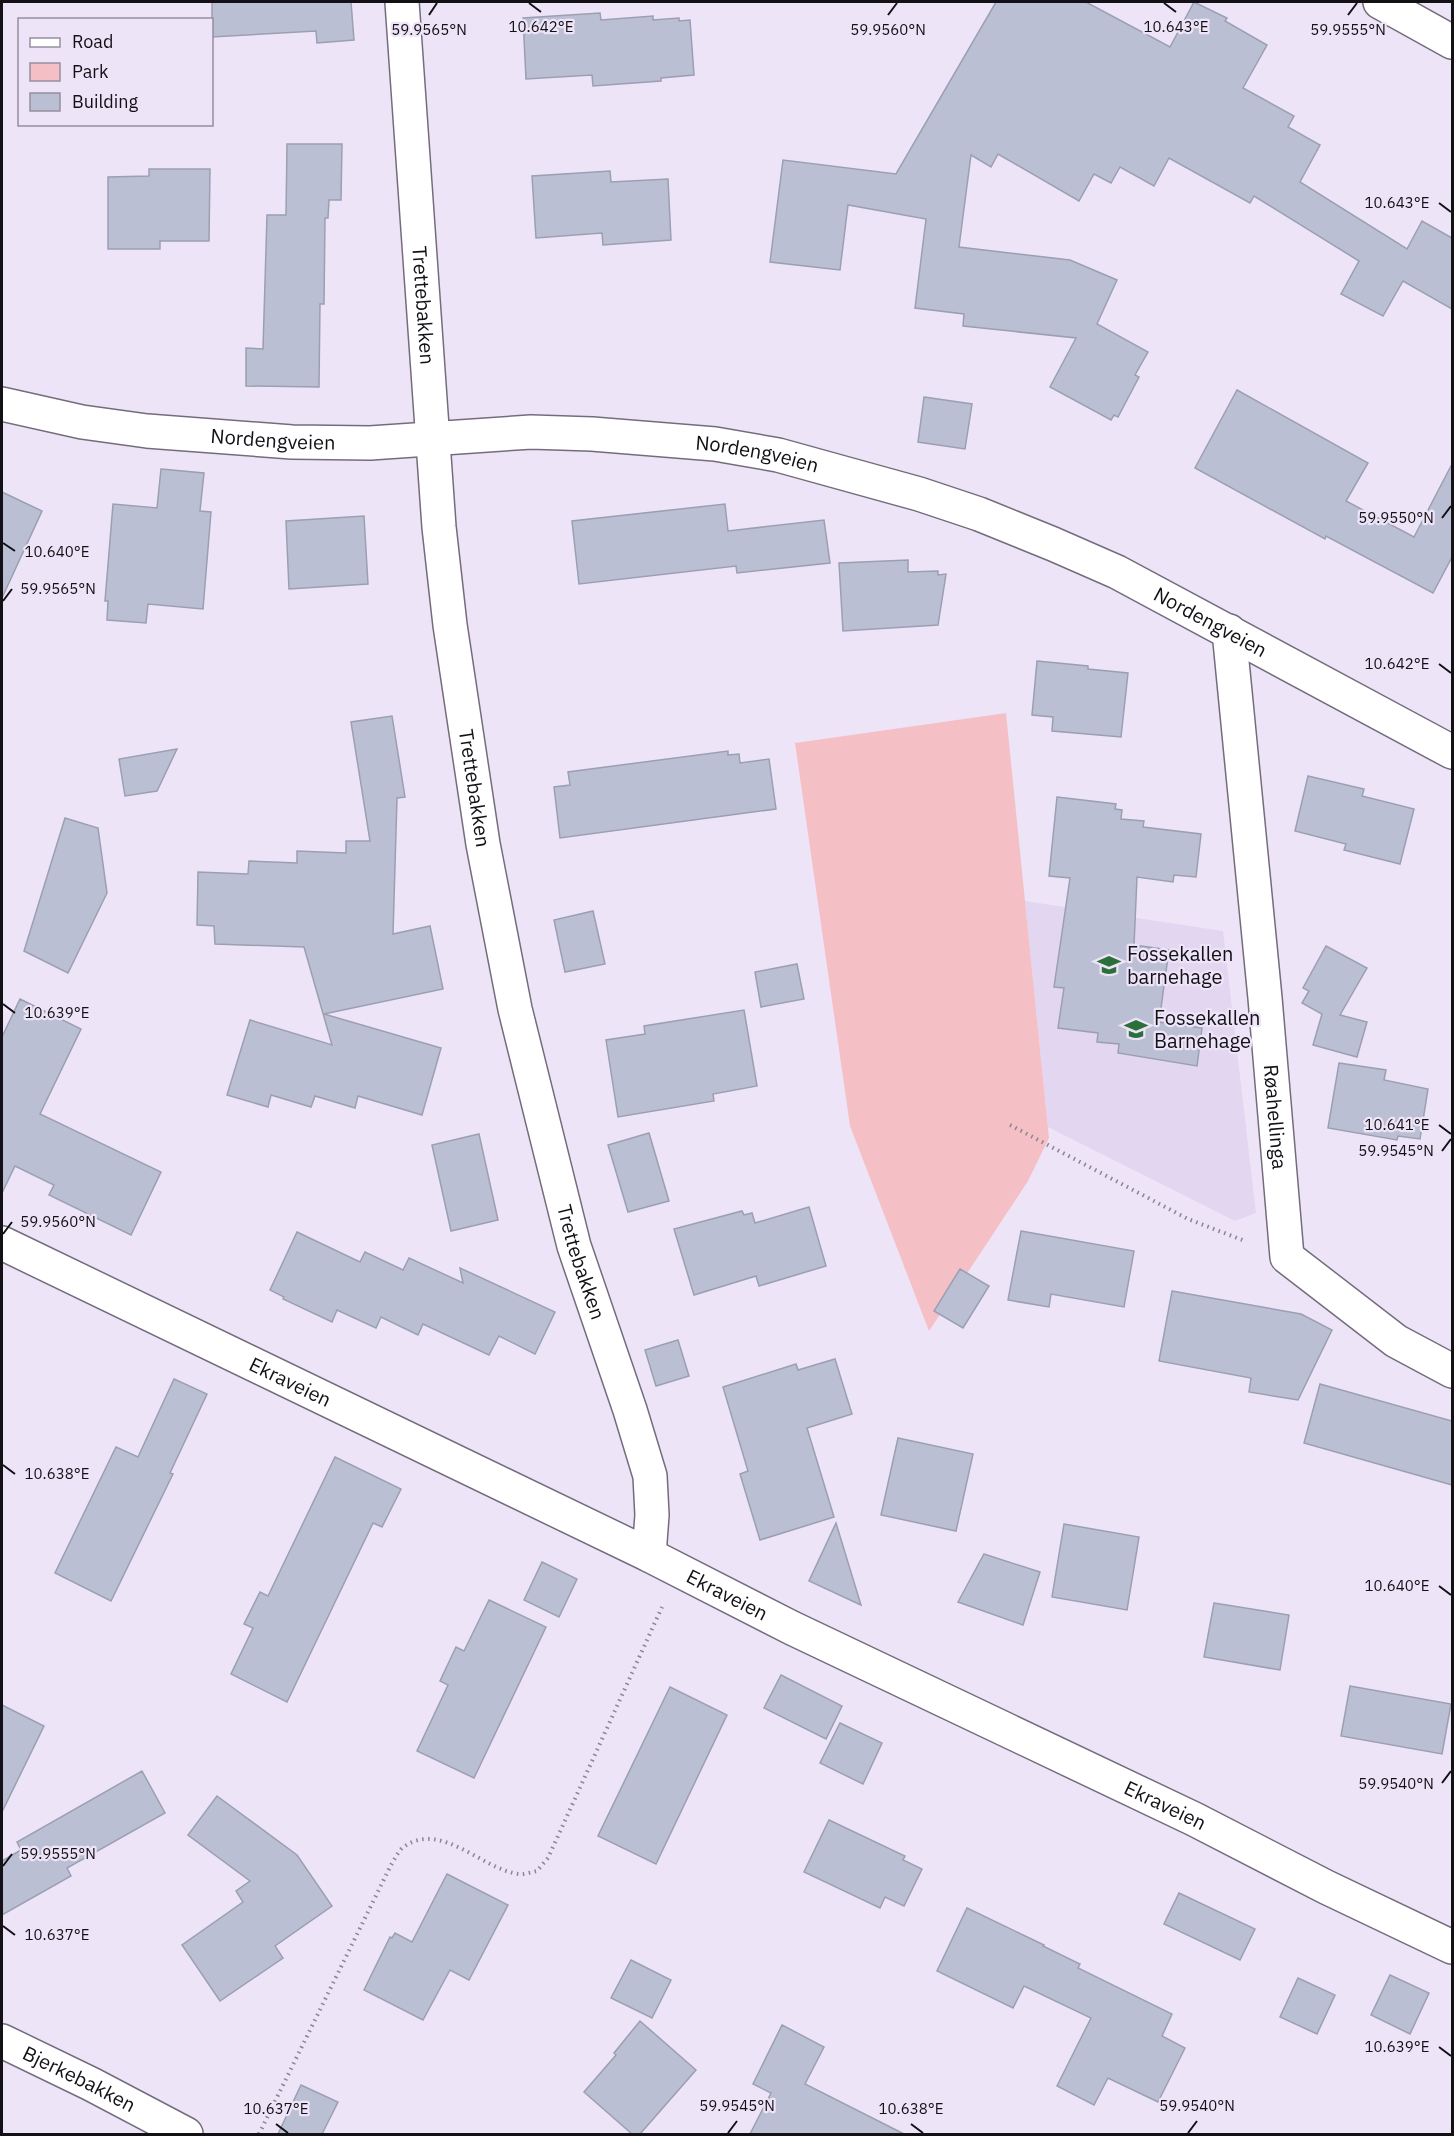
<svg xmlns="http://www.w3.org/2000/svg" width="1454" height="2136" font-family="'IBM Plex Sans',sans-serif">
<rect width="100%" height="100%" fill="#eee4f8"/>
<path fill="#e3d6f0" d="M 1025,901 L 1223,931 L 1256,1213 L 1235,1221 L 1048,1127 Z"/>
<path fill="#f5c0c5" d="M 1006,713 L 1049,1138 L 1028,1181 L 929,1331 L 850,1126 L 795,743 Z"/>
<g fill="#bbbfd3" stroke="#9b9fb2" stroke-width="1.5">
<path d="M 212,2 L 351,2 L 354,40 L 317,43 L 316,31 L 212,37 Z"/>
<path d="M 996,2 L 1086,2 L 1170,47 L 1194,2 L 1227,18 L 1225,21 L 1267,45 L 1243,88 L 1294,116 L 1288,127 L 1320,145 L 1300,182 L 1407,249 L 1422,221 L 1452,238 L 1452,309 L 1403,281 L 1383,316 L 1341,294 L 1359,261 L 1254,196 L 1250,203 L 1169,158 L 1154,186 L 1120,167 L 1111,183 L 1094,174 L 1079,201 L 998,154 L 991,167 L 971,155 L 959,247 L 1070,260 L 1117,280 L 1097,324 L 1148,352 L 1135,375 L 1139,377 L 1118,417 L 1114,415 L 1111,420 L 1050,387 L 1076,338 L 963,326 L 964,314 L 915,308 L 926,219 L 848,205 L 840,270 L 770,262 L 783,160 L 896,174 Z"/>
<path d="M 600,13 L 601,20 L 653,16 L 653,20 L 679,18 L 679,21 L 690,20 L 694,75 L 661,78 L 661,81 L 593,86 L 592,75 L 526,79 L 523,18 Z"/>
<path d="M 287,144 L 342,144 L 341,200 L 329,200 L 328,218 L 325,218 L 324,304 L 320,304 L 319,387 L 246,386 L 246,348 L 263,349 L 267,215 L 286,215 Z"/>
<path d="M 149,169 L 210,169 L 209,241 L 160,241 L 160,249 L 108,249 L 108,177 L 149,176 Z"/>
<path d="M 610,171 L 611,182 L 668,179 L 671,240 L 603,245 L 602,233 L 536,238 L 532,176 Z"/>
<path d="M 1237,390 L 1368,463 L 1346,501 L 1414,537 L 1452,464 L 1452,557 L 1433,593 L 1326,536 L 1325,539 L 1195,468 Z"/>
<path d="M 924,397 L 972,404 L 965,449 L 918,442 Z"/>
<path d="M 161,469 L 204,473 L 200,511 L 211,512 L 203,609 L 148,604 L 146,623 L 107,620 L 108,601 L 105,601 L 113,504 L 157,508 Z"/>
<path d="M 2,492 L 42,511 L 2,598 Z"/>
<path d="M 725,504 L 728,531 L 824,520 L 830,563 L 737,573 L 736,566 L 579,584 L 572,521 Z"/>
<path d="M 364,516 L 368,584 L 289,589 L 286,521 Z"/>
<path d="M 908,560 L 908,572 L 938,571 L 938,575 L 946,574 L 938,625 L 843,631 L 839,563 Z"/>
<path d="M 1037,661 L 1088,666 L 1088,669 L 1128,673 L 1121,737 L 1052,731 L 1053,717 L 1032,715 Z"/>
<path d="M 392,716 L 405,797 L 397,798 L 393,934 L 430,926 L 443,989 L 324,1014 L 441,1048 L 422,1115 L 358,1096 L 355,1108 L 315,1096 L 311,1107 L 271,1095 L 268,1107 L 227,1095 L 250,1020 L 332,1045 L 304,947 L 215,944 L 214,926 L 197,925 L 198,872 L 248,874 L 249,861 L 297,863 L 297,851 L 346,853 L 346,841 L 370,841 L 351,722 Z"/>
<path d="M 177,749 L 157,791 L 125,796 L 119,759 Z"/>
<path d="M 728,751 L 728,755 L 739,754 L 740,763 L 769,759 L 776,809 L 560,838 L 554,787 L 570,785 L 568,772 Z"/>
<path d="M 1308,776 L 1364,789 L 1362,796 L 1414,809 L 1400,864 L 1344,850 L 1346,844 L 1295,831 Z"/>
<path d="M 1057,797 L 1116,804 L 1115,809 L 1122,810 L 1121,819 L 1144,821 L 1143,827 L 1201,834 L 1196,877 L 1174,875 L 1173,882 L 1137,877 L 1134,945 L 1169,950 L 1159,1022 L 1202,1028 L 1197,1066 L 1118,1053 L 1119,1044 L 1097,1042 L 1098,1033 L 1058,1028 L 1064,988 L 1054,987 L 1070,878 L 1049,876 Z"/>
<path d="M 65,818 L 98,828 L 107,893 L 68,973 L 24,951 Z"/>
<path d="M 593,911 L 605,964 L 565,972 L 554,920 Z"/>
<path d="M 1326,946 L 1367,968 L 1340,1015 L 1367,1022 L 1357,1057 L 1313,1045 L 1322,1014 L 1302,1003 L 1309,991 L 1303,988 Z"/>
<path d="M 797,964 L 804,999 L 761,1007 L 755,972 Z"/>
<path d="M 20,999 L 81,1029 L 40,1114 L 161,1172 L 131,1235 L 49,1195 L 54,1185 L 15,1166 L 2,1193 L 2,1037 Z"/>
<path d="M 744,1010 L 757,1086 L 713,1094 L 714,1101 L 618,1117 L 606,1040 L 645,1034 L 644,1026 Z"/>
<path d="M 1339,1063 L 1386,1070 L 1384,1080 L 1428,1089 L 1420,1139 L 1398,1136 L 1397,1140 L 1328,1128 Z"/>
<path d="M 649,1133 L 669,1201 L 628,1212 L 608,1145 Z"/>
<path d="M 479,1134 L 498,1220 L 451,1231 L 432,1145 Z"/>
<path d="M 809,1207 L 826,1266 L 759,1286 L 756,1276 L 694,1295 L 674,1229 L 742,1211 L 744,1215 L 752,1213 L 755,1223 Z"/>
<path d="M 1021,1231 L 1134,1251 L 1124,1307 L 1051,1294 L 1049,1307 L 1008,1300 Z"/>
<path d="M 297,1232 L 360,1262 L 365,1252 L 403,1270 L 409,1258 L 463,1283 L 460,1268 L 555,1312 L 535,1354 L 499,1336 L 489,1355 L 423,1324 L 418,1335 L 381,1317 L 376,1328 L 337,1310 L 332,1322 L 283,1299 L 284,1297 L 270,1290 Z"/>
<path d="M 960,1269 L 989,1286 L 963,1328 L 934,1311 Z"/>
<path d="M 1172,1291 L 1301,1314 L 1332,1330 L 1298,1400 L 1249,1392 L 1251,1378 L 1159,1361 Z"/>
<path d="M 678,1340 L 689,1376 L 656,1386 L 645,1350 Z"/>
<path d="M 835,1359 L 852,1414 L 807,1428 L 834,1517 L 760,1540 L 740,1474 L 748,1471 L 723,1387 L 796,1364 L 798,1370 Z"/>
<path d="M 174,1379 L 207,1394 L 170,1473 L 173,1474 L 111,1601 L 55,1573 L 116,1447 L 138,1457 Z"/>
<path d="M 1320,1384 L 1452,1421 L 1452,1485 L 1304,1443 Z"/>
<path d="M 898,1438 L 973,1454 L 956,1531 L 881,1515 Z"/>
<path d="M 335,1457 L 401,1489 L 382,1527 L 373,1523 L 287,1702 L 231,1674 L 253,1628 L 244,1624 L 260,1592 L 268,1596 Z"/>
<path d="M 836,1523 L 861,1605 L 809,1581 Z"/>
<path d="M 1064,1524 L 1139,1537 L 1127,1610 L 1052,1597 Z"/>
<path d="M 984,1554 L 1040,1572 L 1023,1625 L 958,1602 Z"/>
<path d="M 542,1562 L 577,1579 L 559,1617 L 524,1600 Z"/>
<path d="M 489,1600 L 546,1627 L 474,1778 L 417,1751 L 448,1685 L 440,1681 L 456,1647 L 464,1651 Z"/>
<path d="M 1214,1603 L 1289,1615 L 1280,1670 L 1204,1657 Z"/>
<path d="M 781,1675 L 842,1706 L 826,1739 L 764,1708 Z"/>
<path d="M 1350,1686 L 1451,1704 L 1442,1754 L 1341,1736 Z"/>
<path d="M 670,1687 L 727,1715 L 656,1864 L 598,1836 Z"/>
<path d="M 2,1705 L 44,1726 L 2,1812 Z"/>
<path d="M 840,1723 L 882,1743 L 863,1784 L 820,1763 Z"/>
<path d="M 142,1771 L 165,1813 L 67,1868 L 71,1876 L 2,1915 L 2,1861 L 21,1850 L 17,1842 Z"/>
<path d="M 217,1796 L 297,1855 L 332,1906 L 275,1946 L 283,1958 L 220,2001 L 182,1945 L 243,1902 L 236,1891 L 250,1881 L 188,1835 Z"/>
<path d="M 829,1820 L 905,1856 L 903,1860 L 922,1869 L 904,1906 L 885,1897 L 880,1908 L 804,1872 Z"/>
<path d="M 447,1874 L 508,1905 L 469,1980 L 450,1970 L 423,2020 L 364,1990 L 390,1937 L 392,1938 L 395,1933 L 412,1942 Z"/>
<path d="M 1179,1893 L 1255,1929 L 1240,1960 L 1164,1924 Z"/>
<path d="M 967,1908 L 1044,1945 L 1043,1946 L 1080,1964 L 1078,1968 L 1172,2014 L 1162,2036 L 1185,2048 L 1158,2102 L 1108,2078 L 1094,2105 L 1057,2086 L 1091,2018 L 1024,1986 L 1013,2008 L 937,1971 Z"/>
<path d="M 631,1960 L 671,1980 L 652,2018 L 611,1998 Z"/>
<path d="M 1390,1975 L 1429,1993 L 1410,2034 L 1371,2015 Z"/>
<path d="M 1298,1978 L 1335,1995 L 1317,2034 L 1280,2017 Z"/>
<path d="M 640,2021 L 696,2070 L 640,2134 L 632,2134 L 584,2092 L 616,2055 L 614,2053 Z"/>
<path d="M 782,2025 L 824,2047 L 805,2084 L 904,2134 L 750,2134 L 771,2093 L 753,2084 Z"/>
<path d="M 301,2085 L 338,2102 L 322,2134 L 278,2134 Z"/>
</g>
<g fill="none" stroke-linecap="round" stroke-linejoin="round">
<g stroke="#746c7c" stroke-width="36">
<g id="minor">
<path id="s1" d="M 402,2 L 439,527 L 450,625 L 483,844 L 515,1009 L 574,1246 L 630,1410 L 650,1476 L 652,1515 L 649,1555"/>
<path id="s2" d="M 2,404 L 82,422 L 147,431 L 292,442 L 370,443 L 531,432 L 592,434 L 715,444 L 778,455 L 919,494 L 979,514 L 1053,544 L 1117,572 L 1452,752"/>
<path id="s3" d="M 1229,631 L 1265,998 L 1287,1257 L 1396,1341 L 1452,1371"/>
<path id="s4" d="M 2,1243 L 649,1555 L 792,1628 L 1194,1819 L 1326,1887 L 1452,1947"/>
<path id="s5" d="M 2,2041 L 91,2084 L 186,2134"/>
</g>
</g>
<g stroke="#746c7c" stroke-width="36">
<path id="secondary" d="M 1380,2 L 1452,42"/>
</g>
<g stroke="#8b8491" stroke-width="4" stroke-dasharray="1.5 4.5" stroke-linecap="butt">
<path d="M 1010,1125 L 1188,1219 L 1245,1241"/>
<path d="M 259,2134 L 391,1865 C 395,1859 399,1849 405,1846 C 442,1821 483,1870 519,1874 C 524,1875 531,1872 537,1871 L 548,1858 L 662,1607"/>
</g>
<use href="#minor" stroke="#fff" stroke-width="33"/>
<use href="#secondary" stroke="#fff" stroke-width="33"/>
</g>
<path fill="none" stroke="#131016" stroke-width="2" d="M 529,3 L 541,12M 1164,3 L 1176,12M 429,15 L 437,3M 888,15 L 897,3M 1348,15 L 1357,3M 1439,203 L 1451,212M 1442,518 L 1451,506M 3,543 L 15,551M 3,601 L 12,589M 1439,664 L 1451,673M 3,1004 L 15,1013M 1439,1125 L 1451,1134M 1442,1151 L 1451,1139M 3,1234 L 12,1222M 3,1465 L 15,1474M 1439,1586 L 1451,1595M 1442,1783 L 1451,1771M 3,1866 L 12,1854M 3,1926 L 15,1935M 1439,2047 L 1451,2056M 276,2124 L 288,2133M 911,2124 L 923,2133M 728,2133 L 737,2121M 1188,2133 L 1197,2121"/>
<defs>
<g id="school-bare" transform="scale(1.8)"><path d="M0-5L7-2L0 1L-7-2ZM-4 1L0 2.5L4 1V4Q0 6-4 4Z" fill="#2b6f3a" stroke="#eee4f8" stroke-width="2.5" paint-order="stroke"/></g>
</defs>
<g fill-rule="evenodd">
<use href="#school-bare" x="1109" y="965"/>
<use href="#school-bare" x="1136" y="1029"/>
</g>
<g text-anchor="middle" stroke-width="4.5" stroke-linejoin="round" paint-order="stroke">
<g font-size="20" fill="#131016" stroke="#eee4f8">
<text dy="7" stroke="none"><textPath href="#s1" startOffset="304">Trettebakken</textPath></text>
<text dy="7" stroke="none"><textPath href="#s2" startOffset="274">Nordengveien</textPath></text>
<text dy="7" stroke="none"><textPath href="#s2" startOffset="760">Nordengveien</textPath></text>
<text dy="7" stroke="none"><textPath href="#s2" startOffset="1246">Nordengveien</textPath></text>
<text dy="7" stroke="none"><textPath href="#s1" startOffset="790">Trettebakken</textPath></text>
<text dy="7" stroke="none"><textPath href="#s3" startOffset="488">Røahellinga</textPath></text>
<text dy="7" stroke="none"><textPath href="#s1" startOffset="1276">Trettebakken</textPath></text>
<text dy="7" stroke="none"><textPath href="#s4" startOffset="320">Ekraveien</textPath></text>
<text dy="7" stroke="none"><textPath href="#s4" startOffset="806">Ekraveien</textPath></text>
<text dy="7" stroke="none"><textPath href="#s4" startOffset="1292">Ekraveien</textPath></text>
<text dy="7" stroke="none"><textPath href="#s5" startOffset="86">Bjerkebakken</textPath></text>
</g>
<g font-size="20" fill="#131016" stroke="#eee4f8" text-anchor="start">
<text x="1127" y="961">Fossekallen<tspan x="1127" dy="23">barnehage</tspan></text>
<text x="1154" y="1025">Fossekallen<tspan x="1154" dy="23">Barnehage</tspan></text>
</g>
</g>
<g font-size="15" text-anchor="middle" fill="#131016" stroke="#eee4f8" stroke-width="4.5" stroke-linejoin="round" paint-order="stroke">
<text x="1176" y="32">10.643°E</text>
<text x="541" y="32">10.642°E</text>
<text x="429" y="35">59.9565°N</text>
<text x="888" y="35">59.9560°N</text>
<text x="1348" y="35">59.9555°N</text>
<text x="1397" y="208">10.643°E</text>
<text x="1396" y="523">59.9550°N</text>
<text x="57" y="557">10.640°E</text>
<text x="58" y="594">59.9565°N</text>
<text x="1397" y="669">10.642°E</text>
<text x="57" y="1018">10.639°E</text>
<text x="1397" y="1130">10.641°E</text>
<text x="1396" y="1156">59.9545°N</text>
<text x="58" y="1227">59.9560°N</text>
<text x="57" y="1479">10.638°E</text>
<text x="1397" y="1591">10.640°E</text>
<text x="1396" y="1789">59.9540°N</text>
<text x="58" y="1859">59.9555°N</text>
<text x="57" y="1940">10.637°E</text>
<text x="1397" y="2052">10.639°E</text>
<text x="737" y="2111">59.9545°N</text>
<text x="1197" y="2111">59.9540°N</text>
<text x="276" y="2114">10.637°E</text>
<text x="911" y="2114">10.638°E</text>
</g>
<rect width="1454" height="2136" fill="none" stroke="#131016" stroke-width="6"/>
<rect x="18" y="18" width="195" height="108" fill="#eee4f8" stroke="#968f9e" stroke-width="1.5"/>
<rect x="30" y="38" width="30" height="9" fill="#ffffff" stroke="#968f9e" stroke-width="1.5"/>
<text x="72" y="48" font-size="18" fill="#131016">Road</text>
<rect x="30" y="63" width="30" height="18" fill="#f5c0c5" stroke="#968f9e" stroke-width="1.5"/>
<text x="72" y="78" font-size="18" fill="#131016">Park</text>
<rect x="30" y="93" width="30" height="18" fill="#bbbfd3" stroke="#968f9e" stroke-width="1.5"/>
<text x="72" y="108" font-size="18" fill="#131016">Building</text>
</svg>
